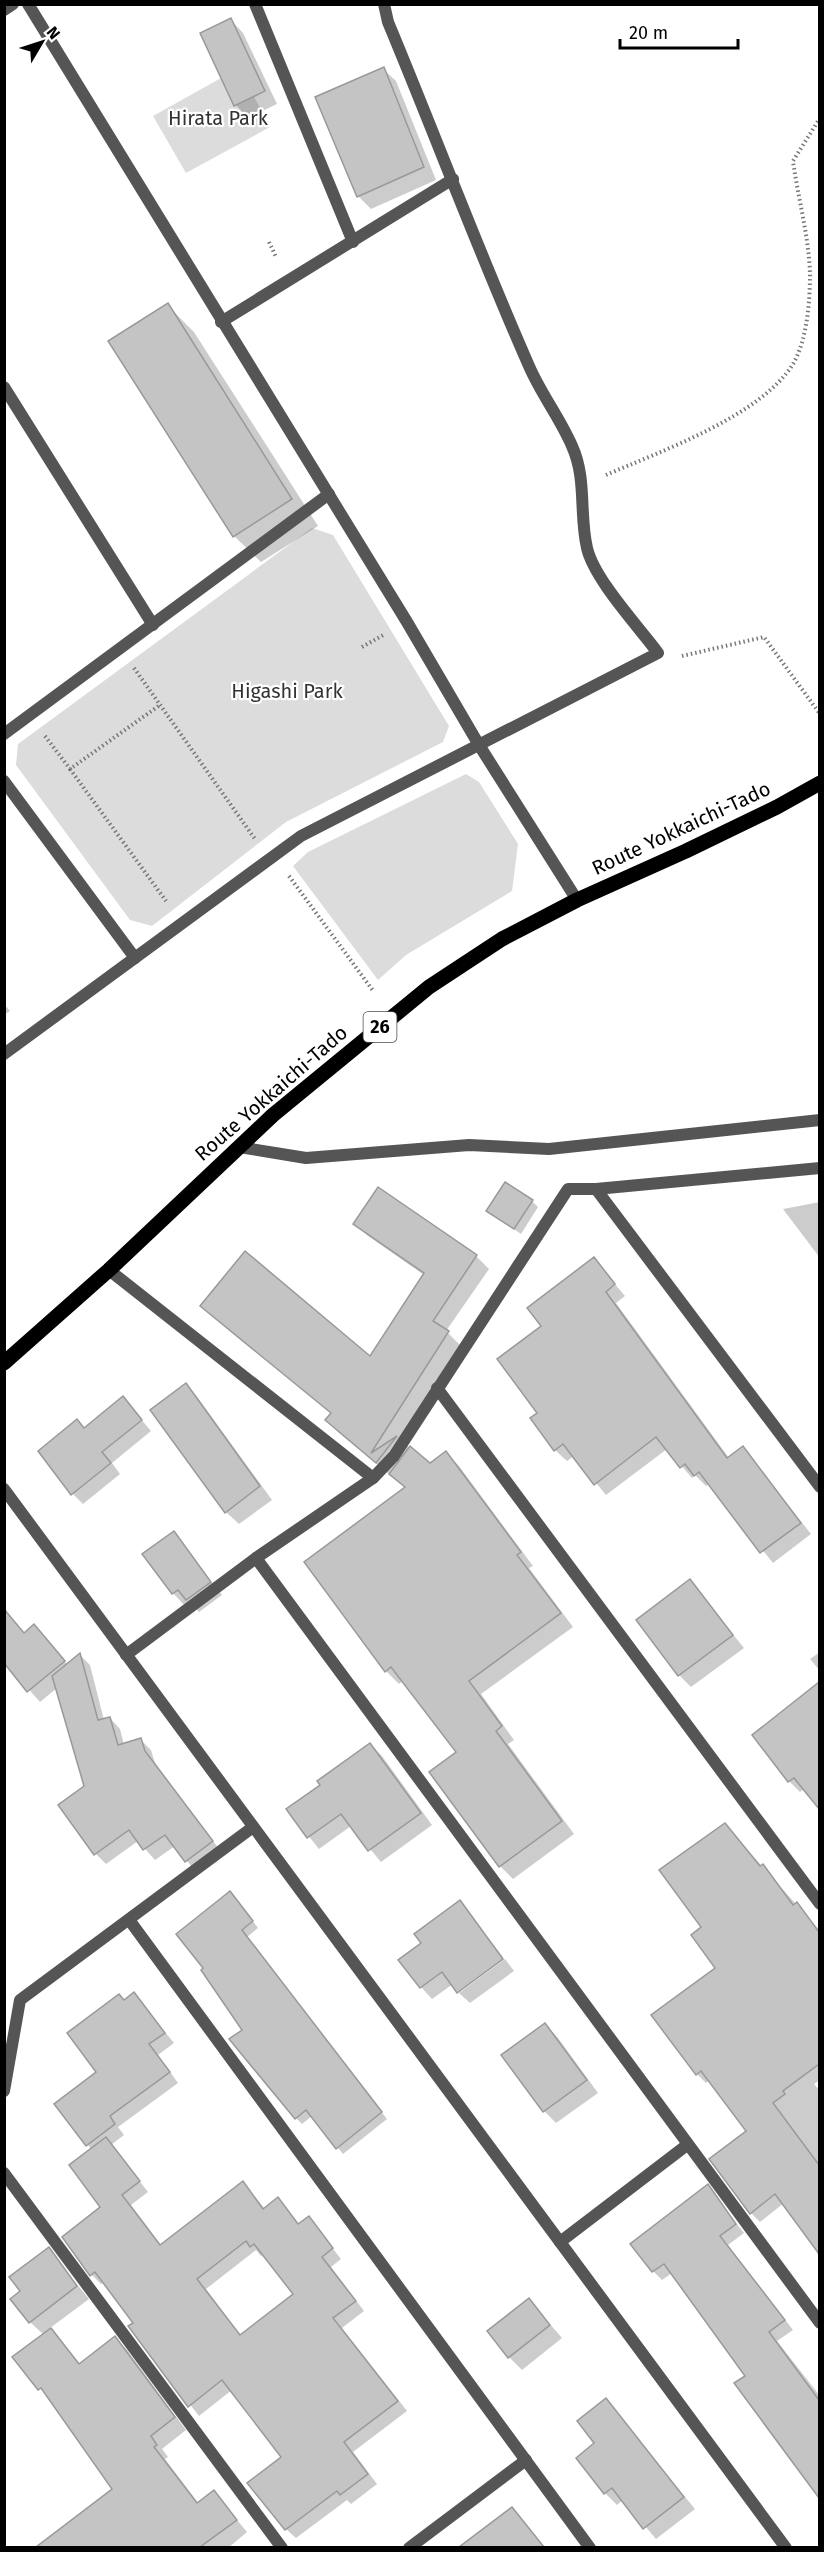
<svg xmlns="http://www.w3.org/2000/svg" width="824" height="2552" font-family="'Fira Sans',sans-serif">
<rect width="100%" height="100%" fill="#fff"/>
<g fill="#dcdcdc">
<path d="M 239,68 L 270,127 L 186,173 L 153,116 Z"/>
<path d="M 312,528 L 333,535 L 449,726 L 443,742 L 286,822 L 152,926 L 130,920 L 16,765 L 18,744 Z"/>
<path d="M 466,774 L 479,782 L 518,844 L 512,891 L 406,955 L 378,980 L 293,866 L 308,852 Z"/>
</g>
<g fill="#0003" fill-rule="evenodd">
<path d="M 231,20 L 243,33 L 277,104 L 248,118 L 236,105 Z"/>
<path d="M 383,69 L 396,81 L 436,180 L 371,209 L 358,196 Z"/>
<path d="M 167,305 L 194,332 L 318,526 L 261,562 L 234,536 Z"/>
<path d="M 4,1004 L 10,1011 L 4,1015 Z"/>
<path d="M 532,1201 L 538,1207 L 521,1234 L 488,1211 Z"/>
<path d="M 820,1202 L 820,1258 L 783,1209 Z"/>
<path d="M 355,1224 L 476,1256 L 489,1269 L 446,1331 L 460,1345 L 400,1440 L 430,1464 L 446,1453 L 459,1466 L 533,1566 L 529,1568 L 573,1627 L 481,1694 L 514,1740 L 508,1744 L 574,1834 L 513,1879 L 500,1866 L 458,1752 L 403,1681 L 399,1684 L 386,1671 L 406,1488 L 339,1433 L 327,1420 L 332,1414 L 202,1306 L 371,1359 L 424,1275 L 368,1236 Z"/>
<path d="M 594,1259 L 625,1296 L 616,1303 L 729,1458 L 743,1448 L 811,1534 L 773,1563 L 709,1484 L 706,1486 L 695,1475 L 692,1478 L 667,1449 L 606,1495 L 574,1456 L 567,1461 L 555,1450 L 532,1419 L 539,1413 L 543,1326 Z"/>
<path d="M 186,1385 L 198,1398 L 272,1500 L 239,1524 L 226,1512 Z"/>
<path d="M 123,1398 L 151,1431 L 112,1463 L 120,1474 L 83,1504 L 73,1494 L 85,1429 Z"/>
<path d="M 173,1533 L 222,1595 L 199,1612 L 190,1602 L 185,1606 L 173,1593 Z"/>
<path d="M 690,1581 L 744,1648 L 691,1687 L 679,1675 Z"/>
<path d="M 4,1609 L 25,1634 L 34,1626 L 68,1665 L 80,1655 L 90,1665 L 104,1720 L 110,1718 L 120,1729 L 124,1745 L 141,1740 L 151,1750 L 155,1763 L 222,1853 L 196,1872 L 175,1846 L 155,1860 L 138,1841 L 106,1864 L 96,1854 L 86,1787 L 57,1688 L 40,1702 L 4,1661 Z"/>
<path d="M 820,1652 L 820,1671 L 810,1659 Z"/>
<path d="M 820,1684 L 820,1804 L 806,1787 L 800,1792 L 789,1781 L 754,1735 Z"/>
<path d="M 370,1744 L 382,1756 L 432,1825 L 381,1862 L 351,1826 L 319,1849 L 288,1810 Z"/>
<path d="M 725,1825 L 820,1931 L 820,1965 L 808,1973 L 820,1989 L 820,2080 L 814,2084 L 820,2091 L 820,2251 L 784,2203 L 760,2222 L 751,2213 L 748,2132 L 710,2080 L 706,2083 L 697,2074 L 653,2015 L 717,1969 L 703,1927 Z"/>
<path d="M 236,1899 L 258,1928 L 247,1937 L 387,2119 L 343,2154 L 312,2116 L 302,2124 L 296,2118 L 244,2030 Z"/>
<path d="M 460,1902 L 503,1957 L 458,1990 L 453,1984 L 432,1999 L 421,1987 L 423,1944 Z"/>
<path d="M 505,1959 L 514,1971 L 470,2003 L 459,1993 Z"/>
<path d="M 134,1994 L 174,2043 L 158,2055 L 178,2083 L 118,2127 L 124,2135 L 111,2145 L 148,2192 L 131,2205 L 161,2245 L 243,2183 L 265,2209 L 278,2199 L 300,2225 L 309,2218 L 341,2259 L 331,2267 L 364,2311 L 342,2328 L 407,2411 L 353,2452 L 377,2484 L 351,2504 L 347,2500 L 296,2538 L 286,2529 L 283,2457 L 232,2390 L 199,2416 L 130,2327 L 135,2323 L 104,2282 L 101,2284 L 92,2275 L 102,2207 L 92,2150 L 56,2105 L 99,2072 L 125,2001 ZM 256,2250 L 261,2256 L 264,2254 L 295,2294 L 241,2336 L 206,2289 Z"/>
<path d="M 545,2025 L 558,2038 L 598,2093 L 556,2123 L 544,2111 Z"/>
<path d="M 707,2186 L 744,2233 L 728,2245 L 793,2330 L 777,2341 L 820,2396 L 820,2493 L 812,2486 L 747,2376 L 672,2273 L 662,2280 L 653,2271 Z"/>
<path d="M 48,2249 L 89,2299 L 50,2328 L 81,2365 L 115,2338 L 127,2350 L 186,2430 L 162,2449 L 168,2457 L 165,2459 L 199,2504 L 214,2492 L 247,2532 L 228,2548 L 51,2548 L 46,2541 L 114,2489 L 51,2401 L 15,2357 L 44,2335 L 30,2322 L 22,2292 Z"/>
<path d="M 529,2300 L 562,2338 L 522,2370 L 509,2357 Z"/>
<path d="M 606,2400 L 695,2509 L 656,2539 L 623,2500 L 617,2505 L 605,2493 L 578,2458 L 596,2444 Z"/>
<path d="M 512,2509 L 545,2548 L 461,2548 Z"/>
</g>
<g fill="#c4c4c4" stroke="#999" stroke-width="1.5" fill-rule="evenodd">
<path d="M 231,18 L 265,91 L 234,106 L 200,33 Z"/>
<path d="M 384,67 L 424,167 L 357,197 L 315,97 Z"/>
<path d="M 168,303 L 292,499 L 233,537 L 108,341 Z"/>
<path d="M 505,1182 L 533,1200 L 514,1229 L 486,1211 Z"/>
<path d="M 378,1187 L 477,1255 L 433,1321 L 449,1331 L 371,1453 L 397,1436 L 376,1463 L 325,1420 L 331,1413 L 200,1306 L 245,1251 L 370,1356 L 424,1273 L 353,1224 Z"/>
<path d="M 594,1257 L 615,1284 L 606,1292 L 727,1458 L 743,1446 L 801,1523 L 760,1553 L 699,1472 L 694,1476 L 685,1464 L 680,1468 L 656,1437 L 594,1485 L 563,1444 L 554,1451 L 530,1418 L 537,1413 L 497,1359 L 541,1326 L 527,1308 Z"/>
<path d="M 186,1383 L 260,1486 L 225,1513 L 150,1410 Z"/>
<path d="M 123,1396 L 142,1420 L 102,1452 L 111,1463 L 71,1495 L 38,1451 L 77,1419 L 84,1428 Z"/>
<path d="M 410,1446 L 430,1463 L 446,1451 L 521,1552 L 517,1555 L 561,1613 L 469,1681 L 502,1726 L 496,1731 L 562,1821 L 499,1867 L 429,1772 L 456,1752 L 391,1667 L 385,1672 L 304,1562 L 405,1487 L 389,1474 Z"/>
<path d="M 174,1531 L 211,1582 L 186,1600 L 178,1590 L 172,1594 L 142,1554 Z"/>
<path d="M 690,1579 L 733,1635 L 678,1676 L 636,1620 Z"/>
<path d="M 4,1609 L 24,1633 L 34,1624 L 65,1661 L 27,1692 L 4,1663 Z"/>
<path d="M 80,1653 L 98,1720 L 110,1717 L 118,1745 L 141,1738 L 145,1751 L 213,1841 L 185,1862 L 165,1835 L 143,1850 L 129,1830 L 94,1855 L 58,1805 L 84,1786 L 52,1676 Z"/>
<path d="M 819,1682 L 819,1809 L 794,1778 L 788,1782 L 752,1735 Z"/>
<path d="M 370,1743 L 421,1813 L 368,1851 L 341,1814 L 307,1838 L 286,1809 L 320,1785 L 317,1781 Z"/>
<path d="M 725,1823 L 760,1866 L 763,1864 L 793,1905 L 797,1902 L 819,1932 L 819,2064 L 783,2091 L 785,2094 L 773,2103 L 819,2165 L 819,2254 L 775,2194 L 750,2214 L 709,2159 L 746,2131 L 701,2071 L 696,2075 L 651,2015 L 715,1968 L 691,1935 L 701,1927 L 659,1870 Z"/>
<path d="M 230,1891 L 253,1921 L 242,1930 L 382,2112 L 336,2149 L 306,2110 L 295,2119 L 229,2039 L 242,2030 L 201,1970 L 203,1968 L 176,1934 Z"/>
<path d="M 460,1900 L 503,1959 L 457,1993 L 442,1972 L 420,1988 L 398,1960 L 421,1943 L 414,1934 Z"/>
<path d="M 134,1992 L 165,2033 L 149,2044 L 170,2072 L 110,2116 L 115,2124 L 86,2146 L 54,2104 L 96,2072 L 67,2033 L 119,1994 L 124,2000 Z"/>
<path d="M 545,2023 L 587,2080 L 543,2112 L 501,2055 Z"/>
<path d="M 106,2137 L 140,2181 L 122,2195 L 160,2245 L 243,2181 L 263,2209 L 278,2197 L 298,2224 L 309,2216 L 333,2248 L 322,2257 L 356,2301 L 333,2318 L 398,2401 L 344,2442 L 368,2474 L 340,2495 L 337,2491 L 285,2530 L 247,2483 L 281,2457 L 222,2380 L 188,2407 L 128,2326 L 133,2323 L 95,2272 L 90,2276 L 62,2237 L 100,2207 L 69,2165 ZM 246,2241 L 250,2247 L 254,2244 L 293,2294 L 240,2335 L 197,2279 Z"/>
<path d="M 708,2184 L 736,2224 L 720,2236 L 785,2320 L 769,2332 L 819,2400 L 819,2498 L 734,2383 L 745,2376 L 664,2264 L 652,2272 L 630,2244 Z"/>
<path d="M 49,2247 L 77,2286 L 29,2323 L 10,2299 L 20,2291 L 9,2277 Z"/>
<path d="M 529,2298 L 550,2325 L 508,2358 L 487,2331 Z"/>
<path d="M 51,2328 L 79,2364 L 115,2336 L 175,2417 L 151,2436 L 157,2445 L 154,2447 L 197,2503 L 214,2490 L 237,2520 L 200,2547 L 36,2547 L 112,2489 L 41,2388 L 38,2390 L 12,2357 Z"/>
<path d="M 606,2398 L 684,2497 L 643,2529 L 612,2488 L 604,2494 L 576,2458 L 594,2443 L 577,2421 Z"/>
<path d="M 512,2507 L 544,2547 L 459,2547 Z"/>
</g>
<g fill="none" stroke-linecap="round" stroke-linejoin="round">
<g stroke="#777" stroke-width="4" stroke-dasharray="1.5 3" stroke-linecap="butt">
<path d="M 269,242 L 276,257"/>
<path d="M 606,475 C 661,451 761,416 793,364 C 807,340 810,302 810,274 C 809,237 798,198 793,161 L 820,118"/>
<path d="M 362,647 L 385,634"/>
<path d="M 682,656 L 764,637 L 820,714"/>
<path d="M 134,668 L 255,839"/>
<path d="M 45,736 L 70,769 L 160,705"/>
<path d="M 70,769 L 166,901"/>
<path d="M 289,876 L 374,992"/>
</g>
<g stroke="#555" stroke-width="12">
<path d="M 28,4 L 407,622 L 479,745 L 577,900"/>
<path d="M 255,4 L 353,242"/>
<path d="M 4,10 L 13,4"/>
<path d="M 221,322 L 453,179"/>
<path d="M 4,387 L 153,625"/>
<path d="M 4,734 L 329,494"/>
<path d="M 4,781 L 135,958"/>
<path d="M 4,1054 L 301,836 L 658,653 C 638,626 594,579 587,548 C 579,514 587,479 572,446 C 560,418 541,394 529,366 C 479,253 436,137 388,22 L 384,4"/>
<path d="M 239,1147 L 306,1158 L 469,1145 L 549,1149 L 820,1120"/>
<path d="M 596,1189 L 820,1487"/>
<path d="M 109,1270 L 373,1478"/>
<path d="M 437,1388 L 820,1904"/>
<path d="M 256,1558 L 820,2323"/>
<path d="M 126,1655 L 256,1558 L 373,1478 L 394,1456 L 568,1189 L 596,1189 L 820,1168"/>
<path d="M 130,1921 L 590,2548"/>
<path d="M 4,2091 L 20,2000 L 253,1827"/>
<path d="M 4,2173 L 282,2548"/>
<path d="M 560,2242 L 687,2145"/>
<path d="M 409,2548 L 526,2460"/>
</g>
<path stroke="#555" stroke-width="12" d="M 4,1489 L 786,2548"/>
<path stroke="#000" stroke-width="15" d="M 4,1363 L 109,1270 L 273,1115 L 429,987 L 502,939 L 577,900 L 686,851 L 777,807 L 820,783"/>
</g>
<g text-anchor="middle" stroke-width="4.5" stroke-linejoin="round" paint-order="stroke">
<rect fill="#fff" stroke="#4c4c4c" stroke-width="1.5" x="363.5" y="1012" width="33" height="30" rx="4.5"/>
<g font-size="18" font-weight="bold" fill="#000">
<text x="380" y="1033">26</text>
</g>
<g font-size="20" fill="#333" stroke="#fff">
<text x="218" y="125">Hirata Park</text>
<text x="287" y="698">Higashi Park</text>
</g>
<g font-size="20" fill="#000" stroke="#fff">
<text transform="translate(681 828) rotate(-25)" y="7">Route Yokkaichi-Tado</text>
<text transform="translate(271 1093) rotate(-41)" y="7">Route Yokkaichi-Tado</text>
</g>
</g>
<rect width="824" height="2552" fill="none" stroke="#000000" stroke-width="12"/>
<g transform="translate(42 42) rotate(51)" stroke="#ffffff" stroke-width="4.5" paint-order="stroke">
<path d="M0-4.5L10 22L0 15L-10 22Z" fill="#000000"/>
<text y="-9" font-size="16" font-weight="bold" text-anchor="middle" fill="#000000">N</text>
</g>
<path d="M620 39v9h118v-9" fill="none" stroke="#000000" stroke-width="3"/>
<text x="629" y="39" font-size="18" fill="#000000" stroke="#ffffff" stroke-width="4.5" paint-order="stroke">20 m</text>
</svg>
